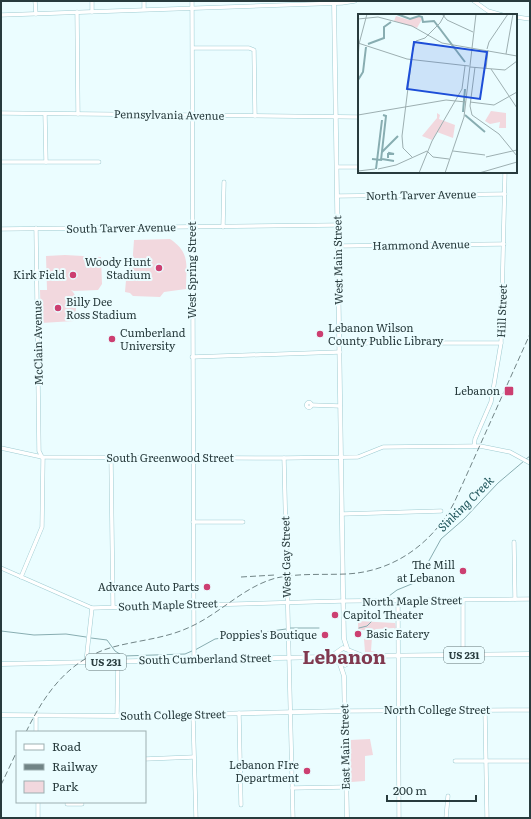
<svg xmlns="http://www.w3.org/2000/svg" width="531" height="819" font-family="Literata,serif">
<rect width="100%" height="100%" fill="#ebfdff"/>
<g fill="#f2d8de">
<path d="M 170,239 C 191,253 186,266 186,289 L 164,292 L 160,297 L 133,296 L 130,293 L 125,292 L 127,268 L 132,268 L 134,240 Z"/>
<path d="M 65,255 L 101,257 L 102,284 L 98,290 L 74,291 L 71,290 C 79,296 76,312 74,321 L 41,323 L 40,290 L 47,290 L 46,256 Z"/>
<path d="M 395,620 L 396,630 L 394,628 L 376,629 L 372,631 L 372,636 L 374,636 L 372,637 L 371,651 L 376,652 L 365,652 L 364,639 L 367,638 L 367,631 L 358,629 L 358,621 L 395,623 Z"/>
<path d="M 370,739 L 373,755 L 365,756 L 365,781 L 351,782 L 350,740 Z"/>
</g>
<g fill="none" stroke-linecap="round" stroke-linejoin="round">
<g stroke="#88adb1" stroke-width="1">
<path d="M 526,459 L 530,456"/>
<path d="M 385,599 L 397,590 L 414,583 L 420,577 L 441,539 L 464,519 L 498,483 L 524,461"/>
<path d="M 290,628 L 319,628"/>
<path d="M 359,628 L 367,626 L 371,622"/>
<path d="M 1,631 L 34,635 L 66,634 L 86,637"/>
<path d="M 91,638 L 107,640 L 115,651 L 123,656 L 185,654 L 192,651"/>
<path d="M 195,650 L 215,639 L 286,629"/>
</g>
<g stroke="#9fccd2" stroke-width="4.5">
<g id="minor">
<path d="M 35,1 L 36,14"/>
<path d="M 92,1 L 92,12"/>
<path d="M 192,1 L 194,658"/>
<path d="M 474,1 L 488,11 L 502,15"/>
<path d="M 144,9 L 144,1"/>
<path d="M 77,12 L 78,114"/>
<path d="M 1,15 L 342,3 L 355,1"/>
<path d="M 516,17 L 530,19"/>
<path d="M 193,48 L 249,48 L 254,50 L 255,116"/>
<path d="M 1,113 L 359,117"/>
<path d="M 45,114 L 46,162"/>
<path d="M 1,162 L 99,162"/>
<path d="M 337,167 L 359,167"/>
<path d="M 338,196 L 505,194"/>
<path d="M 223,227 L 224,182"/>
<path d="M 1,229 L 338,225"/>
<path d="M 338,246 L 504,244"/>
<path d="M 340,343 L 501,343"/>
<path d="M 192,357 L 340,352"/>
<circle cx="309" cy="405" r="2.5"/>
<path d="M 312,405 L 340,406"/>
<path d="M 474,446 L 475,439 L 491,402 L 501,343 L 505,172"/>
<path d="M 1,448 L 42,457 L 284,458 L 358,457 L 383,447 L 480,446 L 510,452 L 530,463"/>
<path d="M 111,458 L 113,607"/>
<path d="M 284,458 L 293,818"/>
<path d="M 342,514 L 441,511"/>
<path d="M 193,522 L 243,522"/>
<path d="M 514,542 L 515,599"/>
<path d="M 1,568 L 92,608 L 343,601 L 530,599"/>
<path d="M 21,577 L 42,527 L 43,459 L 39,451 L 36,228"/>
<path d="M 463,600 L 463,655"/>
<path d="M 398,602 L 399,818"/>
<path d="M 86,662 L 92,608"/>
<path d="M 485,710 L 487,818"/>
<path d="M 345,711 L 530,710"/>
<path d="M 239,713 L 241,805"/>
<path d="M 36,715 L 36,732"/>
<path d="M 193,715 L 196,818"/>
<path d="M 117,716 L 118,661"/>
<path d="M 145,759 L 194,757"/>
<path d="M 455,761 L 530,761"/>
<path d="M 292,788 L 346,787"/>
<path d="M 67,804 L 82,804"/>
<path d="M 38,818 L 38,802"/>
<path d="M 446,818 L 448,796"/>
</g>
</g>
<g stroke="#9fccd2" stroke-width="5">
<g id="major">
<path d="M 334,1 L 343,590 L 344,639 L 347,648"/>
<path d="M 325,657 L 345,665 L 351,661 L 351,652"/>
<path d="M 1,664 L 324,657 L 333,655 L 343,648 L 363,656 L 530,654"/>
<path d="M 340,664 L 344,676 L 347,818"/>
<path d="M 1,715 L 117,716 L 345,711"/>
</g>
</g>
<use href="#minor" stroke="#fff" stroke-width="3.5"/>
<use href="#major" stroke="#fff" stroke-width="4"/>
<g stroke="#718486" stroke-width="1" stroke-dasharray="6 3" stroke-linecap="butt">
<path d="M 241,577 L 275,575"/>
<path d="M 26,732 C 46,691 71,657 117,646 C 141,640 167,638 190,627 C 221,613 243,587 276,578 C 299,573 322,575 346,574 C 393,572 432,544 454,503 L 530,334"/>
<path d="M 1,785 L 17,751"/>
</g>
</g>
<g fill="#cc3f71" stroke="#ebfdff" stroke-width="1.5">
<circle cx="159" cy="268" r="4"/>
<circle cx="73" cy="275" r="4"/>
<circle cx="58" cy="308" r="4"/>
<circle cx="320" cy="334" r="4"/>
<circle cx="112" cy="339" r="4"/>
<rect x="504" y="386" width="10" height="10" rx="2"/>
<circle cx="463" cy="571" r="4"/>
<circle cx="207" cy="587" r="4"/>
<circle cx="335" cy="615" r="4"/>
<circle cx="358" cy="634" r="4"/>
<circle cx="325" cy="635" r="4"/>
<circle cx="307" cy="771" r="4"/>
</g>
<g text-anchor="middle" stroke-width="4" stroke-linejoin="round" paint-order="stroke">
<g fill="#ebfdff" stroke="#627577" stroke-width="1">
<rect x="444" y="647" width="40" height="16" rx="3"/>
<rect x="86" y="654" width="40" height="16" rx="3"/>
</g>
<g font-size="10" font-weight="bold" fill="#283b3d">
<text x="464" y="659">US 231</text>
<text x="106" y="666">US 231</text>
</g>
<g font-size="11" fill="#283b3d" stroke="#ebfdff">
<text transform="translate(169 115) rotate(1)" y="4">Pennsylvania Avenue</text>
<text transform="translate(421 195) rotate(-1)" y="4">North Tarver Avenue</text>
<text transform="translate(121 228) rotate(-1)" y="4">South Tarver Avenue</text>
<text transform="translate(421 245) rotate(-1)" y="4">Hammond Avenue</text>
<text transform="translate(338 260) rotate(-91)" y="4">West Main Street</text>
<text transform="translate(192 270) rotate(-90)" y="4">West Spring Street</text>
<text transform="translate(502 311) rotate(-88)" y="4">Hill Street</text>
<text transform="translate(38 343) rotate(-91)" y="4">McClain Avenue</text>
<text x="170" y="462">South Greenwood Street</text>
<text transform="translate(286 557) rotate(-91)" y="4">West Gay Street</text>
<text transform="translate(412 601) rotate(-1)" y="4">North Maple Street</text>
<text transform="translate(168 605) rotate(-2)" y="4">South Maple Street</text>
<text transform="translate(205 659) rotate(-1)" y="4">South Cumberland Street</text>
<text x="437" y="714">North College Street</text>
<text transform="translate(173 715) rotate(-1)" y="4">South College Street</text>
<text transform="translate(345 747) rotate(-91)" y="4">East Main Street</text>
</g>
<g font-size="11" fill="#283b3d" stroke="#ebfdff" text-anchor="end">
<text x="151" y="266">Woody Hunt<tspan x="151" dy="13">Stadium</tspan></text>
<text x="65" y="279">Kirk Field</text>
<text x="66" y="306" text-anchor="start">Billy Dee<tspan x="66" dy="13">Ross Stadium</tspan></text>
<text x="328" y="332" text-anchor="start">Lebanon Wilson<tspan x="328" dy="13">County Public Library</tspan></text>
<text x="120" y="337" text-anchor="start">Cumberland<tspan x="120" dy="13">University</tspan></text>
<text x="500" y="395">Lebanon</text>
<text x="455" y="569">The Mill<tspan x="455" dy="13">at Lebanon</tspan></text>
<text x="199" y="591">Advance Auto Parts</text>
<text x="343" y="619" text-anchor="start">Capitol Theater</text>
<text x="366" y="638" text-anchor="start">Basic Eatery</text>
<text x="317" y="639">Poppies's Boutique</text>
<text x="299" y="769">Lebanon FIre<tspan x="299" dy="13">Department</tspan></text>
</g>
<g font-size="12" font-style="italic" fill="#1c5258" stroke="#ebfdff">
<text transform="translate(466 504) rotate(-45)" y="4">Sinking Creek</text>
</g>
<g font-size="19" font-weight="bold" fill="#80394f" stroke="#ebfdff">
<text x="344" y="664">Lebanon</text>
</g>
</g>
<g transform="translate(358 14)">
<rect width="159" height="159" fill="#ebfdff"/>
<path d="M 38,2 L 51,6 L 60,2 L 64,5 L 59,14 L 36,7 ZM 133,97 L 148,99 L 148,114 L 141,114 L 142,108 L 132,110 L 127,107 ZM 79,99 L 82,101 L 81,105 L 97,111 L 95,124 L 79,118 L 74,126 L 64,122 L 79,104 Z" fill="#f2d8de"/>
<path fill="none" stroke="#88adb1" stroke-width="2" d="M 39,0 L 52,5 L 61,2 L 64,3 L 65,8 L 76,7 L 107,48M 10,30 L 26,24 L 26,13 L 33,8M 0,66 L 5,58 L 8,33M 105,98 L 107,75M 107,101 L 127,118M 24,138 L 40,122M 30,144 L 30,140 L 36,140 L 31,139 L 30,141M 14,145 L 23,146 L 28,102 L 25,101M 24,145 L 36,147M 18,155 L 24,106"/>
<path fill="none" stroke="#9dafb1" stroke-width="1" d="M 84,0 L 89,6 L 115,18M 0,5 L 20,3 L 54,12 L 84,29 L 159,42M 0,29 L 49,45 L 111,52M 129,35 L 131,28 L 150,0M 148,40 L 155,0M 0,46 L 1,30 L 9,0M 112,53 L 147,56 L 159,47M 117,53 L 112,92 L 114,101 L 141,120 L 159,142M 128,55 L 130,36M 133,55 L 159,94M 112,88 L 136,91 L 159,78M 0,101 L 88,86 L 108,88M 95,137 L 127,141M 54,143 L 45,134 L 44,122 L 55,34 L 58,27 L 67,24 L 82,9 L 87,0M 128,143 L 159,136M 20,155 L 38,151 L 69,137 L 75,143 L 91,145M 0,157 L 17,155M 61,159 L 74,127 L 104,75 L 107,52M 87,159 L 106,103 L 118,0M 121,159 L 159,148"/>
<path fill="#1d4ed8" fill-opacity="0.15" stroke="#1d4ed8" stroke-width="2" d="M 56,28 L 129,38 L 122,85 L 49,75 Z"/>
<rect width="159" height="159" fill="none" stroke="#283b3d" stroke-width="2"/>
</g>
<rect width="531" height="819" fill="none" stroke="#283b3d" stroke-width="4"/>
<rect x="16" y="731" width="130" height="72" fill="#ebfdff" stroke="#9dafb1"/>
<rect x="24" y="744" width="20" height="6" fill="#ffffff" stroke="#9dafb1"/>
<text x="52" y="751" font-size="12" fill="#283b3d">Road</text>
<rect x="24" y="764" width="20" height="6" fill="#718486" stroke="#9dafb1"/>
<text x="52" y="771" font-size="12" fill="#283b3d">Railway</text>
<rect x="24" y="781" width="20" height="12" fill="#f2d8de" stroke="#9dafb1"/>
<text x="52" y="791" font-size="12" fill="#283b3d">Park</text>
<path d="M387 795v6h89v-6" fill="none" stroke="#283b3d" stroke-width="2"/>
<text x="393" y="795" font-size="12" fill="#283b3d" stroke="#ebfdff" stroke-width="3" paint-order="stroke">200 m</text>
</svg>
